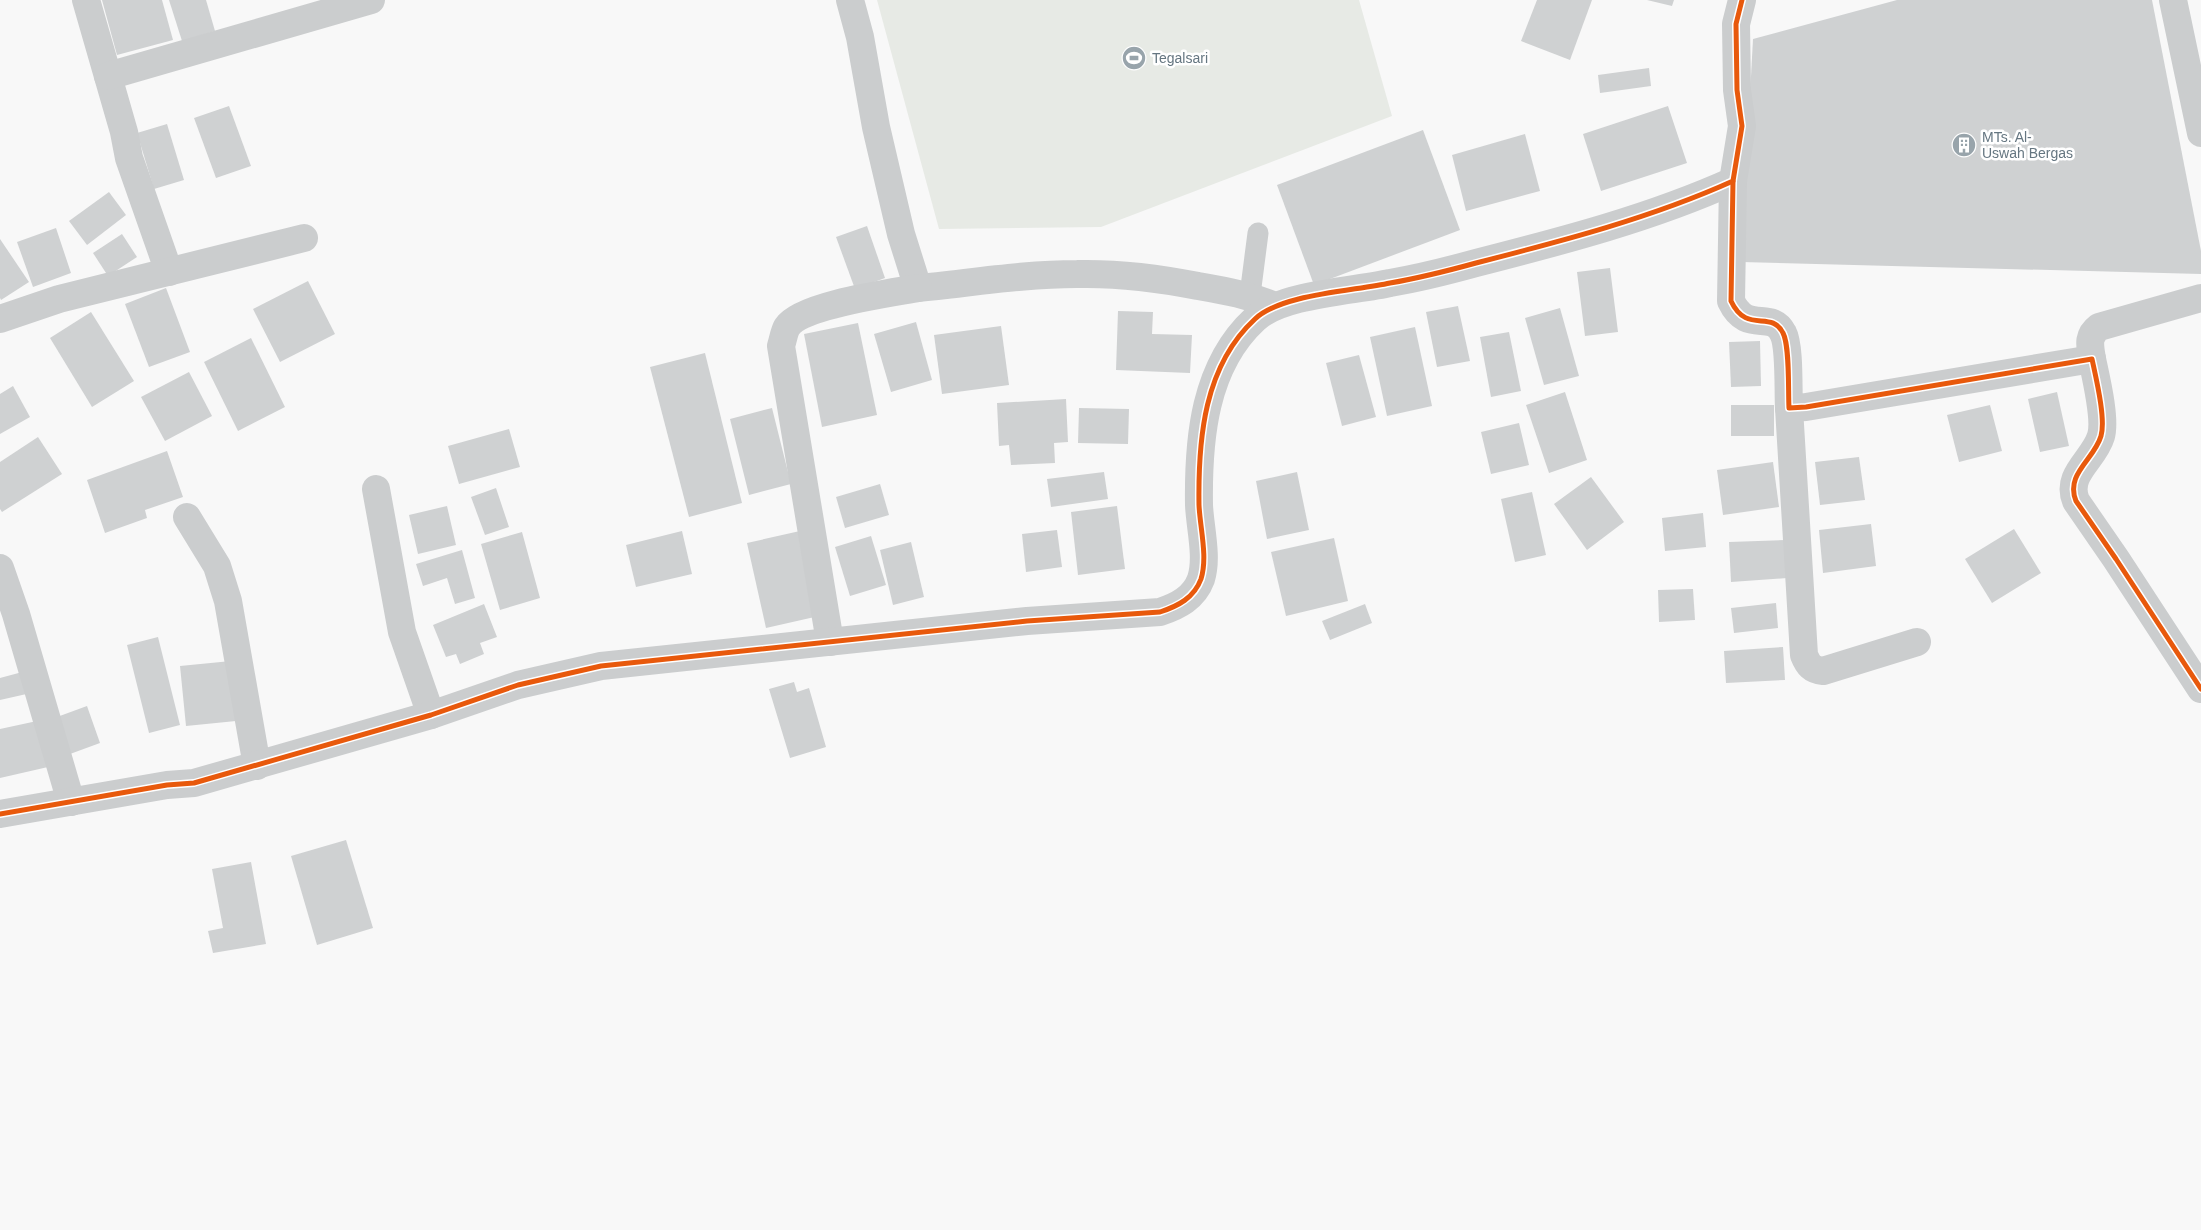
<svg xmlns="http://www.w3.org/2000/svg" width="2201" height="1230" font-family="Arial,sans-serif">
<rect width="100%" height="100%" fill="#f8f8f8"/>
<path fill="#e7eae5" d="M 877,0 L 1359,0 L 1392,116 L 1101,227 L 939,229 Z"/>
<g fill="#cfd1d2">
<path d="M 102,0 L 162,0 L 173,40 L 117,55 Z"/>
<path d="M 169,0 L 206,0 L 215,31 L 182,41 Z"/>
<path d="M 1537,0 L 1592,0 L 1570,60 L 1521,41 Z"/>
<path d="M 1647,0 L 1674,0 L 1672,6 Z"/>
<path d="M 1897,0 L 2152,0 L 2201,251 L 2201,274 L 1741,262 L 1753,39 Z"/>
<path d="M 1649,68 L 1651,86 L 1600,93 L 1598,75 Z"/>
<path d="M 229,106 L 251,166 L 216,178 L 194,118 Z"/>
<path d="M 1668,106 L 1687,163 L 1601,191 L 1583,134 Z"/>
<path d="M 167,124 L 184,180 L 154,189 L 137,133 Z"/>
<path d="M 1423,130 L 1460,230 L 1314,285 L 1277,185 Z"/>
<path d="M 1525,134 L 1540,191 L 1466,211 L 1452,155 Z"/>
<path d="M 109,192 L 126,215 L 87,245 L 69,221 Z"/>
<path d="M 867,226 L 885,278 L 855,289 L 836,237 Z"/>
<path d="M 56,228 L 71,273 L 33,287 L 17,242 Z"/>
<path d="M 122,234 L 137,257 L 108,276 L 93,253 Z"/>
<path d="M 0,239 L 29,282 L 1,300 L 0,298 Z"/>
<path d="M 1610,268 L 1618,332 L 1585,336 L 1577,272 Z"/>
<path d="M 308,281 L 335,334 L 280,362 L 253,309 Z"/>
<path d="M 166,288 L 190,352 L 149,367 L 125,304 Z"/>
<path d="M 1458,306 L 1470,361 L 1437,367 L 1426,312 Z"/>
<path d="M 1560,308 L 1579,376 L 1544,385 L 1525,318 Z"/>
<path d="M 1118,311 L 1153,312 L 1152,334 L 1192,335 L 1190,373 L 1116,370 Z"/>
<path d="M 91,312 L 134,381 L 92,407 L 50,338 Z"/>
<path d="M 916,322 L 932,380 L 891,392 L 874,334 Z"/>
<path d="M 858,323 L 877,415 L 822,427 L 804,334 Z"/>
<path d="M 1001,326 L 1009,385 L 942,394 L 934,335 Z"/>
<path d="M 1415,327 L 1432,406 L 1387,416 L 1370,337 Z"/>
<path d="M 1509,332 L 1521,391 L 1491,397 L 1480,337 Z"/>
<path d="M 251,338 L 285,407 L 238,431 L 204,362 Z"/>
<path d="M 1760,341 L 1761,386 L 1731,387 L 1729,342 Z"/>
<path d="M 705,353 L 742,503 L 689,517 L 650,367 Z"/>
<path d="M 1359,355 L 1376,417 L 1342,426 L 1326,363 Z"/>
<path d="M 189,372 L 212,416 L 165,441 L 141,397 Z"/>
<path d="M 13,386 L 30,417 L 0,434 L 0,394 Z"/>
<path d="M 1565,392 L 1587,460 L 1549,473 L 1526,405 Z"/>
<path d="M 2057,392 L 2069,446 L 2040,452 L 2028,399 Z"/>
<path d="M 1066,399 L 1068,442 L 1054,443 L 1055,463 L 1011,465 L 1009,445 L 999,446 L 997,403 Z"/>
<rect x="1731" y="405" width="43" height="31"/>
<path d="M 1990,405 L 2002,451 L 1959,462 L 1947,415 Z"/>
<path d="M 772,408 L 791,484 L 749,495 L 730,419 Z"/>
<path d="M 1079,408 L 1129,409 L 1128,444 L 1078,443 Z"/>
<path d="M 1519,423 L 1529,465 L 1491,474 L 1481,432 Z"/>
<path d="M 509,429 L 520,467 L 459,484 L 448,446 Z"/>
<path d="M 38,437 L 62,474 L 2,512 L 0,509 L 0,462 Z"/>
<path d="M 167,451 L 183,497 L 145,510 L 147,518 L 105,533 L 87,480 Z"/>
<path d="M 1859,457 L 1865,500 L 1820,505 L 1815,462 Z"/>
<path d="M 1773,462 L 1779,507 L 1723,515 L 1717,470 Z"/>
<path d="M 1104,472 L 1108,499 L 1051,507 L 1047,479 Z"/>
<path d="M 1297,472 L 1309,530 L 1267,539 L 1256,481 Z"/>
<path d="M 1591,477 L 1624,522 L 1587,550 L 1554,504 Z"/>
<path d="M 880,484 L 889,515 L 845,528 L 836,497 Z"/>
<path d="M 496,488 L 509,527 L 485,535 L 471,497 Z"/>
<path d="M 1532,492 L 1546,555 L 1515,562 L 1501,499 Z"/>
<path d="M 447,506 L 456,545 L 418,554 L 409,515 Z"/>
<path d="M 1117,506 L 1125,569 L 1078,575 L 1071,512 Z"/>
<path d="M 1703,513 L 1706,547 L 1665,551 L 1662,518 Z"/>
<path d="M 1871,524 L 1876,566 L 1823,573 L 1819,530 Z"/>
<path d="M 2014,529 L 2041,573 L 1992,603 L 1965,559 Z"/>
<path d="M 1057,530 L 1062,567 L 1026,572 L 1022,534 Z"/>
<path d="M 682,531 L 692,574 L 636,587 L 626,545 Z"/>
<path d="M 800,531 L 819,616 L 766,628 L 747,543 Z"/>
<path d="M 522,532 L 540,598 L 500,610 L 481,544 Z"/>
<path d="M 871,536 L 886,585 L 850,596 L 835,547 Z"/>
<path d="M 1334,538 L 1348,601 L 1286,616 L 1271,552 Z"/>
<path d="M 1785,540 L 1787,578 L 1731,582 L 1729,542 Z"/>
<path d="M 911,542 L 924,597 L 893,605 L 880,550 Z"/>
<path d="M 462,550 L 475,598 L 455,604 L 447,578 L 423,586 L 416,564 Z"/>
<path d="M 1693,589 L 1695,620 L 1659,622 L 1658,590 Z"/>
<path d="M 1776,603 L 1778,628 L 1734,633 L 1731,608 Z"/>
<path d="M 484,604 L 497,637 L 480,643 L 484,654 L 460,664 L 456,654 L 446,657 L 433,625 Z"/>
<path d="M 1365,604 L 1372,623 L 1330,640 L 1322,621 Z"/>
<path d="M 158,637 L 180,725 L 149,733 L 127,645 Z"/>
<path d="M 1783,647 L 1785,680 L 1726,683 L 1724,651 Z"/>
<path d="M 231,661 L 236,721 L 186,726 L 180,666 Z"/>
<path d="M 26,671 L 31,693 L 0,700 L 0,678 Z"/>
<path d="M 794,682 L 797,692 L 809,688 L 826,747 L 790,758 L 769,689 Z"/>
<path d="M 87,706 L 100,743 L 70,754 L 57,717 Z"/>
<path d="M 37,721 L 48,767 L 0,778 L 0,729 Z"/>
<path d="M 346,840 L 373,928 L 317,945 L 291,856 Z"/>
<path d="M 251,862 L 266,944 L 213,953 L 208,931 L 223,928 L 212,869 Z"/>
</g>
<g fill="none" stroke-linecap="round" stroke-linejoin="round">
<path stroke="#cbcdce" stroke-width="21" d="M 1250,295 L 1258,233"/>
<g stroke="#cbcdce" stroke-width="28">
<path d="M 86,0 L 124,132 L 129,158 L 169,272"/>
<path d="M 850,0 L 860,37 L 876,127 L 901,234 L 918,288 C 970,283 1024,274 1077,274 C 1118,273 1158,278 1198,286 C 1227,291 1249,295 1275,306"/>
<path d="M 2173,0 L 2201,133"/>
<path d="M 108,76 L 371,0"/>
<path d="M 1733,181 L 1731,301 C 1747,335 1771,309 1783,333 C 1790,346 1788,391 1789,408 L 1806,407 L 2092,359 C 2096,378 2106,419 2101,436 C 2094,460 2065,474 2076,501 L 2116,559 L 2201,689"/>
<path d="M 0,319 L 59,299 L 304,238"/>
<path d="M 2092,359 C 2090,346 2087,336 2099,327 L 2201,298"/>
<path d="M 1789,408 L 1804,655 C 1808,665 1812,670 1823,671 L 1917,642"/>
<path d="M 376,489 L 402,632 L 431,715"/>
<path d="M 187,517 L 217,566 L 228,601 L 257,766"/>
<path d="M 0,568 L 16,614 L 71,802"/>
<path d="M 830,642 L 781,346 C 783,340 784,332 787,327 C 801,305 891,293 918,288"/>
<path d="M 0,814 L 167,785 L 194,783 L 431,715 L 518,685 L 601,666 L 1027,621 L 1160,612 C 1178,606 1194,598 1201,579 C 1208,557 1200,528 1199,505 C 1198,439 1204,366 1255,319 C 1281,294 1354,291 1390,283 C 1419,278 1447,271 1476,263 C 1562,241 1651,218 1733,181 L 1742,126 L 1737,90 L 1736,24 L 1742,0"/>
</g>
<g stroke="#fff" stroke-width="8">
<g id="cycleway">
<path d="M 1733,181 L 1731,301 C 1747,335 1771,309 1783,333 C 1790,346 1788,391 1789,408 L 1806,407 L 2092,359 C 2096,378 2106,419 2101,436 C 2094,460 2065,474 2076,501 L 2116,559 L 2201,689"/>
<path d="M 0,814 L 167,785 L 194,783 L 431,715 L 518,685 L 601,666 L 1027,621 L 1160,612 C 1178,606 1194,598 1201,579 C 1208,557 1200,528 1199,505 C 1198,439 1204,366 1255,319 C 1281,294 1354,291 1390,283 C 1419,278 1447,271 1476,263 C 1562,241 1651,218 1733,181 L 1742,126 L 1737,90 L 1736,24 L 1742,0"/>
</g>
</g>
<use href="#cycleway" stroke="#e8590c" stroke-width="5"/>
</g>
<defs>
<g id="stadium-disc" transform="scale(1.25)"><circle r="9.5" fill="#98a4ab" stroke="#fff"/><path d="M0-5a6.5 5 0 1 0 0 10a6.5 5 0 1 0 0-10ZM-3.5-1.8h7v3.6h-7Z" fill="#fff"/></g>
<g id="building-disc" transform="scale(1.25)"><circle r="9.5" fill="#98a4ab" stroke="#fff"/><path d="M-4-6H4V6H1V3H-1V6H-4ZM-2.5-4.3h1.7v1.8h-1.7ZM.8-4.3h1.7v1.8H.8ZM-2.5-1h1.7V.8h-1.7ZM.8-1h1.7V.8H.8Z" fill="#fff"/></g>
</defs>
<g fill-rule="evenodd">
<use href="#stadium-disc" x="1134" y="58"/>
<use href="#building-disc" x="1964" y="145"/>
</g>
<g text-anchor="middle" stroke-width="5" stroke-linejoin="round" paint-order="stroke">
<g font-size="14" fill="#657681" stroke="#fff" text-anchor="start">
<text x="1152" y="63">Tegalsari</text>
<text x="1982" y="142">MTs. Al-<tspan x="1982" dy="16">Uswah Bergas</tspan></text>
</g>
</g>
</svg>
